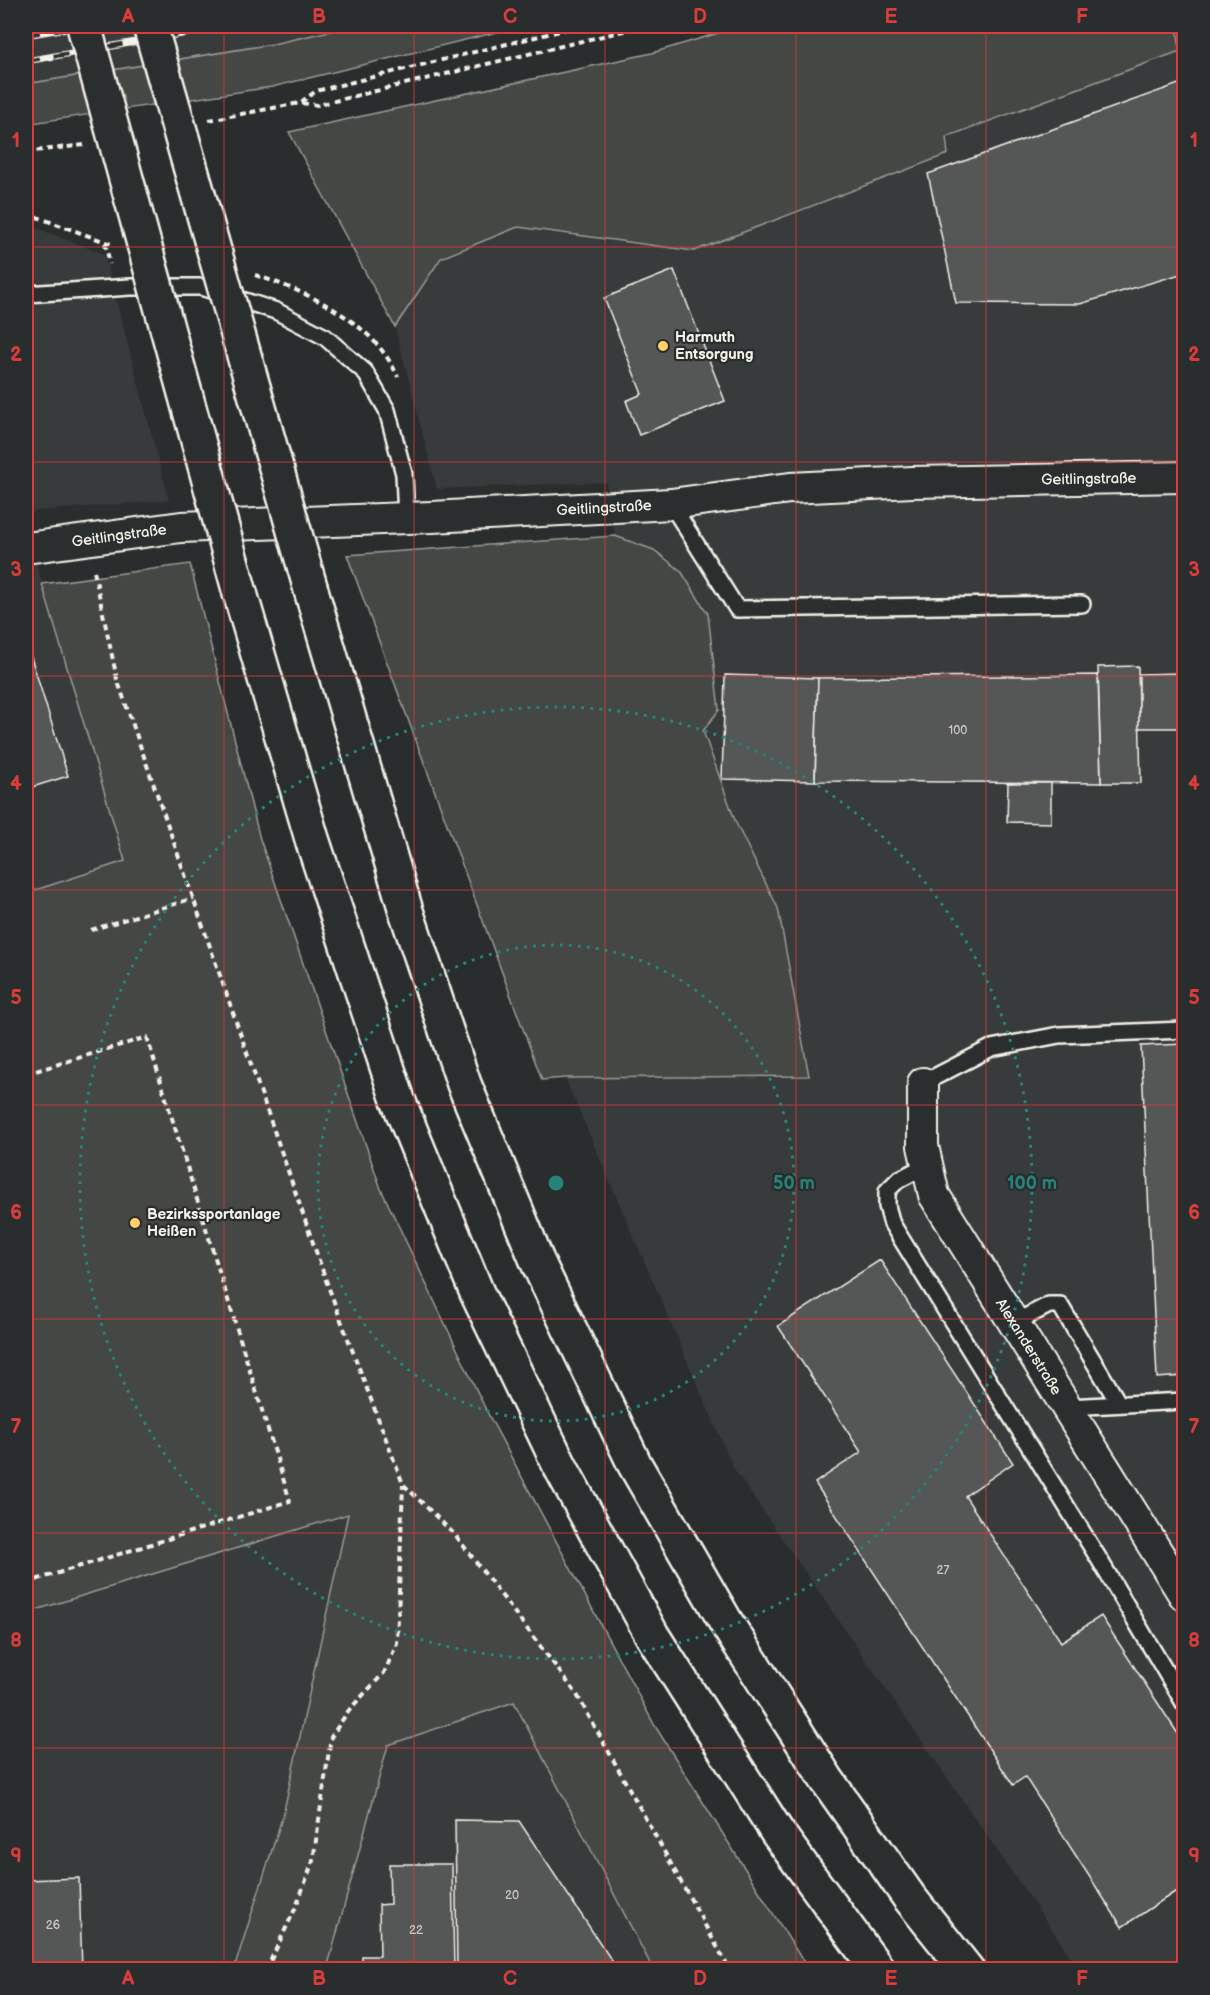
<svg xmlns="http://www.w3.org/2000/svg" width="1210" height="1995" font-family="'Balsamiq Sans',sans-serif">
<rect width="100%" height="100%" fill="#2a2d2e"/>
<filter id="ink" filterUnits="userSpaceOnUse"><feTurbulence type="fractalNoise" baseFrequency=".0167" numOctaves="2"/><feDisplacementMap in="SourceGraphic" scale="12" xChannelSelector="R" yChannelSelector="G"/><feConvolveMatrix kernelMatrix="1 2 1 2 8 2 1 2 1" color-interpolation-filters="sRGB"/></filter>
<g filter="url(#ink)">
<g fill="#373a3a">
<path d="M 26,26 L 352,26 L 273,44 L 26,84 Z"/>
<path d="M 1177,26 L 1184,26 L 1184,1969 L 1079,1969 L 734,1469 L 565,1078 L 808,1076 L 778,908 L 736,823 L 703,730 L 708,614 L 681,571 L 654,550 L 615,536 L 606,482 L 437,489 L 395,327 L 441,258 L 518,226 L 694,251 L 948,154 L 946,137 L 1179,51 Z"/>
<path d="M 26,224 L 104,254 L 169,500 L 26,512 Z"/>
<path d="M 26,530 L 126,861 L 26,893 Z"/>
<path d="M 348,1513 L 283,1815 L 234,1969 L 26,1970 L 26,1613 Z"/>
<path d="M 514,1702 L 653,1969 L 327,1970 L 388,1745 Z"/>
</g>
<g fill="#444645" stroke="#9c9c96" stroke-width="1.5">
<path d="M 352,26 L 522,26 L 272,87 L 26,124 L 26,84 L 273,44 Z"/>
<path d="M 742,26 L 1177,26 L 1180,51 L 946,137 L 948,154 L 694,251 L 518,227 L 441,258 L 395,327 L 289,132 L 652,53 Z"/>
<path d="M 615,536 L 654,550 L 681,571 L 708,614 L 719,710 L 703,731 L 736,823 L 778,908 L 809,1076 L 565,1078 L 542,1080 L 347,555 Z"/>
<path d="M 190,564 L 260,839 L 381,1189 L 487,1412 L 655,1726 L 808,1969 L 653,1969 L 514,1702 L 388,1745 L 327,1969 L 234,1969 L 283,1815 L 348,1514 L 26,1613 L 26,893 L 125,861 L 42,584 Z"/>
</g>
<g fill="#555756" stroke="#f4f1e8" stroke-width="1.5">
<path d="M 1184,82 L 1184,273 L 1080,304 L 956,303 L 928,174 Z"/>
<path d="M 674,270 L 725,401 L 639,435 L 626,401 L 642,394 L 604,298 Z"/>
<path d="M 26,641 L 68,776 L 26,789 Z"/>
<path d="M 1138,666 L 1141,783 L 1101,783 L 1098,667 Z"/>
<path d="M 1184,673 L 1184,728 L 1139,728 L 1139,674 Z"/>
<path d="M 725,675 L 818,678 L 815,781 L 722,779 Z"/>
<path d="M 1098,675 L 1101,783 L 815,781 L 818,678 Z"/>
<path d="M 1008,783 L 1051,783 L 1051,823 L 1007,822 Z"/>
<path d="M 1184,1044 L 1184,1376 L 1157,1378 L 1141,1046 Z"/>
<path d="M 880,1260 L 1013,1463 L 965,1496 L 1061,1642 L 1101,1616 L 1184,1743 L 1184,1886 L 1122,1927 L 1025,1777 L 1013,1785 L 815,1483 L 861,1452 L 778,1326 Z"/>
<path d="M 455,1820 L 519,1821 L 618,1970 L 457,1970 Z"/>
<path d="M 389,1864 L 452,1864 L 454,1970 L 362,1970 L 362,1956 L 380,1956 L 379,1905 L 390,1904 Z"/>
<path d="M 79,1878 L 82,1970 L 26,1970 L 26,1880 Z"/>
</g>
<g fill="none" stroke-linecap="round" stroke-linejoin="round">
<g stroke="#f4f1e8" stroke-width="20">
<g id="lane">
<path d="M 26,294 L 130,287 L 201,287 L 276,311 L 325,337 L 365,372 L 387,410 L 404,474 L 406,518"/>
<path d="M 671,504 L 737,609 L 1082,604"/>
<path d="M 923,1083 L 991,1048 L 1059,1035 L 1184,1030"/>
<path d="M 927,1165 L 898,1180 L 887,1191 L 887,1206 L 892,1224 L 1099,1559 L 1184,1703"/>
<path d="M 1014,1323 L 1049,1305 L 1060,1305 L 1119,1404"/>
<path d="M 1067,1407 L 1184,1401"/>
</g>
</g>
<g stroke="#f4f1e8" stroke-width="34">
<g id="street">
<path id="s1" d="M 26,548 L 181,527 L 432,517 L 671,504 L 790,488 L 912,482 L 1184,477"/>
<path id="s2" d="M 923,1083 L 923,1146 L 934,1195 L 1184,1595"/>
</g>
</g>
<g stroke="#f4f1e8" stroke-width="38">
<g id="highway">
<path d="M 311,590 L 406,911 L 464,1084 L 538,1263 L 635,1465 L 727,1624 L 827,1780 L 909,1897 L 967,1970"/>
<path d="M 240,593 L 312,839 L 398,1100 L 477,1293 L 560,1466 L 652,1635 L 777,1832 L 878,1970"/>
</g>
</g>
<g stroke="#f4f1e8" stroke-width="4" stroke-dasharray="6 4.5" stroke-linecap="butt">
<path d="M 301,102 L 316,91 L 580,26"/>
<path d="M 209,120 L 300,103 L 318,105 L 644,26"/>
<path d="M 26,152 L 84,145"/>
<path d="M 26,213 L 111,244"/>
<path d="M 105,243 L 110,264"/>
<path d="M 255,275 C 310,293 373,321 398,377"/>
<path d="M 94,571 L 117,679 L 328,1286 L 403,1484 L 456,1536 L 576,1693 L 730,1970"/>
<path d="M 91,930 L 194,898"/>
<path d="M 26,1074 L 147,1037 L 290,1501 L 26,1583"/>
<path d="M 266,1970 L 296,1907 L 313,1861 L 331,1737 L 349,1710 L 384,1673 L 397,1644 L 403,1485"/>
</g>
<use href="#lane" stroke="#2a2d2e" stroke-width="15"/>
<use href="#street" stroke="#2a2d2e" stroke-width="30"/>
<use href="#highway" stroke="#2a2d2e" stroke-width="33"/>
<g stroke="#f4f1e8" stroke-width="7">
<g id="rail">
<path d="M 26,35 L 79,26"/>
<path d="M 26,61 L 228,26"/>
</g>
</g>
<use href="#rail" stroke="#2a2d2e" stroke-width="4.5" stroke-dasharray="14" stroke-linecap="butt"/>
<g stroke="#f4f1e8" stroke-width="38" stroke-linecap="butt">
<g id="highway-bridge">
<path d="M 84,26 L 240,593"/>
<path d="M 150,26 L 311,590"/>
</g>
</g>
<use href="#highway-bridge" stroke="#2a2d2e" stroke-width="33"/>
</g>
</g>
<path fill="none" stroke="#d93c3b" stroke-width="1.5" stroke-opacity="0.55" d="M 224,26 L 224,1970M 414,26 L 414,1970M 605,26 L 605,1970M 796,26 L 796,1970M 986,26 L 986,1970M 26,247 L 1184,247M 26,462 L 1184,462M 26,676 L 1184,676M 26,890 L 1184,890M 26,1105 L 1184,1105M 26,1319 L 1184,1319M 26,1533 L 1184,1533M 26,1748 L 1184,1748"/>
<g fill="none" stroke="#26827a" stroke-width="3" stroke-dasharray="3 6">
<circle cx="556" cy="1183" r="238"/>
<circle cx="556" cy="1183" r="476"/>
</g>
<g fill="#ffd166" stroke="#2a2d2e" stroke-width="2">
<circle cx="663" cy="346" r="6"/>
<circle cx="135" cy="1223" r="6"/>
</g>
<g text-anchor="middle" stroke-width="4.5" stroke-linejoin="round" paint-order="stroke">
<g font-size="12" fill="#cccac4">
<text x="958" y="734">100</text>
<text x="943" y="1574">27</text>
<text x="512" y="1899">20</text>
<text x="53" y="1929">26</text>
<text x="416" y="1934">22</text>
</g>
<g font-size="15" font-weight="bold" fill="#f4f1e8" stroke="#2a2d2e" text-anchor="start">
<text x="675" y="342">Harmuth<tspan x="675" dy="17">Entsorgung</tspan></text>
<text x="147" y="1219">Bezirkssportanlage<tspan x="147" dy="17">Heißen</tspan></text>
</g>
<g font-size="15" fill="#f4f1e8" stroke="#2a2d2e">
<text dy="5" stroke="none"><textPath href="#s1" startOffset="1066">Geitlingstraße</textPath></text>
<text dy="5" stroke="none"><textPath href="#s1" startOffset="580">Geitlingstraße</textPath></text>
<text dy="5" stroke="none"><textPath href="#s1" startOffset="94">Geitlingstraße</textPath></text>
<text dy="5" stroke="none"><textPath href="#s2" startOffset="292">Alexanderstraße</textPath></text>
</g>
</g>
<circle cx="556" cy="1183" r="9" fill="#26827a" stroke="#2a2d2e" stroke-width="3"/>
<g font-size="18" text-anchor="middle" font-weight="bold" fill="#26827a" stroke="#2a2d2e" stroke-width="4.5" stroke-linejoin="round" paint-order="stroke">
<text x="794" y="1189">50 m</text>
<text x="1032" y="1189">100 m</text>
</g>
<rect width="1210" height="1995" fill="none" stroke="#2a2d2e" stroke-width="66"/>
<rect x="33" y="33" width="1144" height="1929" fill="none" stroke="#d93c3b" stroke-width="2"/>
<g font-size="20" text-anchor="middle" font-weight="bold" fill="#d93c3b">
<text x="128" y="23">A</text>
<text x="319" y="23">B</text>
<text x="510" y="23">C</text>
<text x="700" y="23">D</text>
<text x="891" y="23">E</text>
<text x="1082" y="23">F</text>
<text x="16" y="147">1</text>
<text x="1194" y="147">1</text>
<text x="16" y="361">2</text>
<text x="1194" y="361">2</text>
<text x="16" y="576">3</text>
<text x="1194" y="576">3</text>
<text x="16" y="790">4</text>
<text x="1194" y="790">4</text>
<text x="16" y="1004">5</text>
<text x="1194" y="1004">5</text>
<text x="16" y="1219">6</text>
<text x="1194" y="1219">6</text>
<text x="16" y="1433">7</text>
<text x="1194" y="1433">7</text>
<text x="16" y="1647">8</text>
<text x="1194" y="1647">8</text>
<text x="16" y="1862">9</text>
<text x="1194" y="1862">9</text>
<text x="128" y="1985">A</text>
<text x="319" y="1985">B</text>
<text x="510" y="1985">C</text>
<text x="700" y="1985">D</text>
<text x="891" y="1985">E</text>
<text x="1082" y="1985">F</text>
</g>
</svg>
